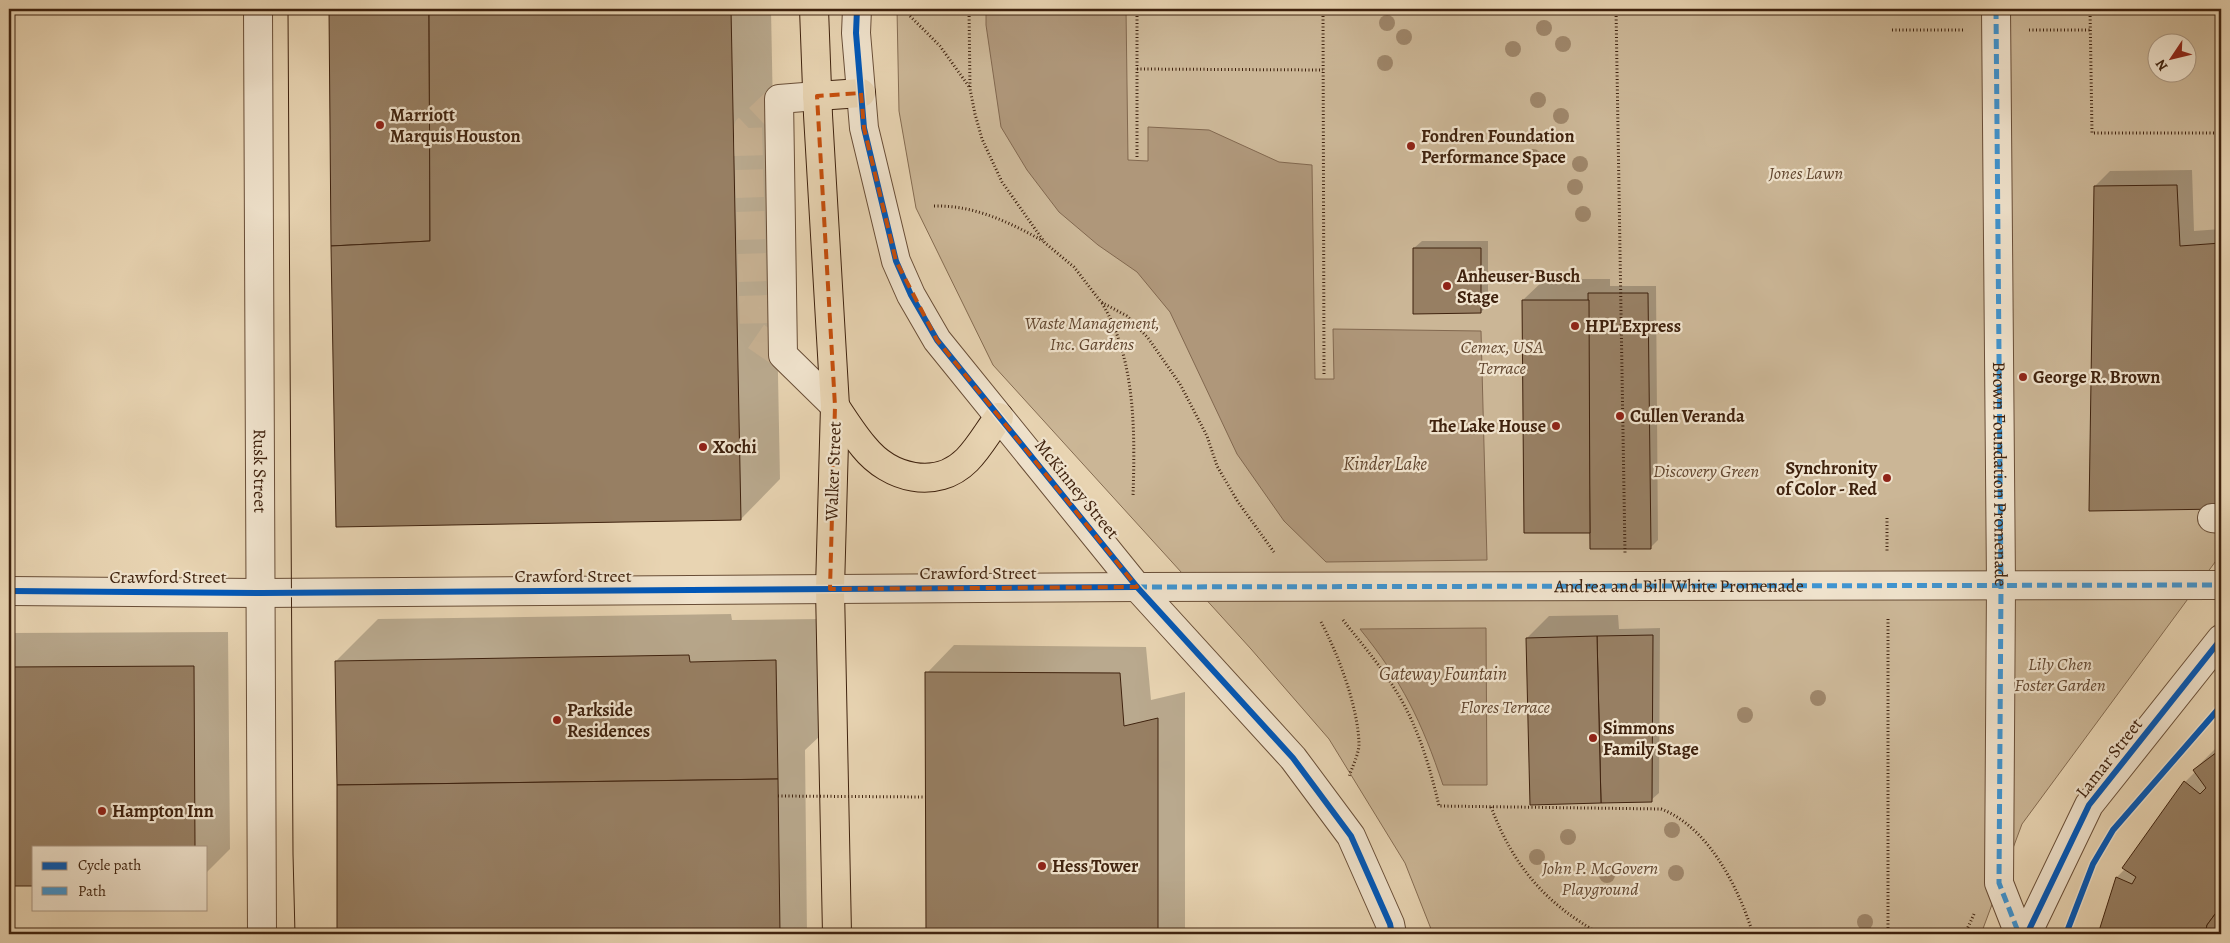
<svg xmlns="http://www.w3.org/2000/svg" width="2230" height="943" font-family="Alegreya,serif">
<rect width="100%" height="100%" fill="#e8d4b2"/>
<filter id="stains"><feTurbulence type="fractalNoise" baseFrequency=".004" numOctaves="4"/><feColorMatrix values="0 0 0 0 .2 0 0 0 0 .09 0 0 0 0 .02 0 0 0 .5 -.17"/></filter>
<radialGradient id="worn" r=".72"><stop offset=".6" stop-color="#630" stop-opacity="0"/><stop offset="1" stop-color="#630" stop-opacity=".3"/></radialGradient>
<path fill="#cbb696" stroke="#856c52" fill-rule="evenodd" d="M 897,9 L 2221,9 L 2221,554 L 2022,824 L 1981,934 L 1433,934 L 1405,863 L 1329,739 L 1251,649 L 993,365 L 916,208 L 899,111 ZM 2158,42 L 2188,42 L 2188,72 L 2158,72 Z"/>
<g fill="#af977a" stroke="#82684f">
<path d="M 986,9 L 1126,9 L 1128,160 L 1148,161 L 1148,127 L 1209,130 L 1279,162 L 1312,165 L 1315,379 L 1334,379 L 1333,329 L 1481,331 L 1487,560 L 1326,562 L 1284,521 L 1237,454 L 1170,312 L 1137,272 L 1098,245 L 1059,212 L 1027,170 L 1001,127 L 986,25 Z"/>
<path d="M 1486,628 L 1487,785 L 1443,785 C 1422,722 1402,681 1360,629 Z"/>
</g>
<g fill="#0003">
<path d="M 330,9 L 771,9 L 780,479 L 741,519 L 333,246 Z"/>
<path d="M 2192,170 L 2194,231 L 2221,229 L 2221,508 L 2095,186 L 2110,171 Z"/>
<path d="M 1422,241 L 1488,241 L 1488,305 L 1481,312 L 1414,248 Z"/>
<path d="M 1545,279 L 1610,279 L 1610,286 L 1656,286 L 1658,540 L 1650,548 L 1591,531 L 1523,300 Z"/>
<path d="M 731,614 L 732,620 L 818,619 L 820,736 L 805,750 L 807,934 L 339,934 L 336,661 L 378,619 Z"/>
<path d="M 1618,615 L 1619,629 L 1660,628 L 1659,793 L 1651,800 L 1527,638 L 1549,616 Z"/>
<path d="M 228,632 L 230,849 L 206,873 L 206,847 L 34,847 L 34,885 L 9,885 L 9,633 Z"/>
<path d="M 954,645 L 1146,647 L 1151,700 L 1185,692 L 1185,934 L 927,934 L 927,673 Z"/>
<path d="M 2221,743 L 2221,934 L 2099,934 L 2117,877 L 2125,869 L 2124,868 L 2185,782 L 2196,771 L 2194,770 Z"/>
</g>
<g fill="#977f63" stroke="#3f220e">
<path d="M 329,9 L 429,9 L 430,241 L 331,246 Z"/>
<path d="M 429,9 L 731,9 L 741,520 L 336,527 L 331,246 L 430,241 Z"/>
<path d="M 2177,185 L 2180,246 L 2221,243 L 2221,509 L 2089,511 L 2094,186 Z"/>
<path d="M 1413,248 L 1481,248 L 1481,313 L 1413,314 Z"/>
<path d="M 1588,293 L 1648,293 L 1651,549 L 1590,549 Z"/>
<path d="M 1522,300 L 1589,300 L 1590,533 L 1524,533 Z"/>
<path d="M 1653,635 L 1652,802 L 1601,803 L 1597,636 Z"/>
<path d="M 1597,636 L 1601,803 L 1530,805 L 1526,638 Z"/>
<path d="M 689,655 L 690,662 L 776,660 L 778,779 L 337,785 L 335,661 Z"/>
<path d="M 194,666 L 195,847 L 34,847 L 34,886 L 9,886 L 9,667 Z"/>
<path d="M 925,672 L 1120,673 L 1124,726 L 1158,718 L 1158,934 L 926,934 Z"/>
<path d="M 2221,749 L 2221,906 L 2207,925 L 2205,934 L 2098,934 L 2116,877 L 2132,884 L 2136,877 L 2122,868 L 2184,781 L 2200,794 L 2206,788 L 2193,770 Z"/>
<path d="M 778,779 L 780,934 L 337,934 L 337,785 Z"/>
<path d="M 2221,906 L 2221,934 L 2205,934 L 2207,925 Z"/>
</g>
<g fill="none" stroke-linecap="round" stroke-linejoin="round">
<path stroke="#c6b091" stroke-width="28" stroke-dasharray="28 14" stroke-linecap="butt" d="M 779,99 L 748,128 L 754,335 L 783,355"/>
<g stroke="#694e37" stroke-width="30">
<g id="minor">
<path id="s1" d="M 258,9 L 262,934"/>
<path d="M 857,9 L 856,33 L 864,128 L 896,261 L 911,295 L 937,340 L 1137,587 L 1293,758 L 1351,836 L 1390,924 L 1392,934"/>
<path d="M 1996,9 L 2001,585 L 1999,883 L 2019,934"/>
<path d="M 817,96 L 779,99 L 783,355 L 835,406"/>
<path d="M 2212,518 L 2221,519"/>
<path id="s2" d="M 9,591 L 261,593 L 1137,587 L 2221,585"/>
<path d="M 2027,934 L 2089,805 L 2221,639"/>
</g>
</g>
<g stroke="#3f220e" stroke-width="30">
<g id="major">
<path d="M 814,9 L 818,115 L 835,406 L 830,589 L 837,934"/>
<path d="M 817,96 L 861,93"/>
<path d="M 835,406 C 844,420 853,434 864,447 C 889,478 936,491 967,460 C 979,448 989,430 999,417"/>
</g>
</g>
<g stroke="#3f220e" stroke-width="3" stroke-dasharray="1 2.5" stroke-linecap="butt">
<path d="M 969,9 L 970,89 L 975,114 L 982,139 L 1002,182 L 1045,243 L 1074,267 L 1101,302 L 1127,316 L 1148,338 L 1180,384 L 1207,436 L 1217,466 L 1238,502 L 1274,552"/>
<path d="M 1137,9 L 1137,159"/>
<path d="M 1323,9 L 1324,374"/>
<path d="M 1616,9 L 1625,553"/>
<path d="M 2090,9 L 2092,133 L 2221,133"/>
<path d="M 910,16 L 940,46 L 970,88"/>
<path d="M 1892,30 L 1963,30"/>
<path d="M 2029,30 L 2091,30"/>
<path d="M 1137,69 L 1323,70"/>
<path d="M 934,206 C 974,205 1009,222 1043,241"/>
<path d="M 1102,303 C 1136,360 1135,432 1133,497"/>
<path d="M 1861,470 L 1874,470"/>
<path d="M 1887,518 L 1887,553"/>
<path d="M 1888,619 L 1888,934"/>
<path d="M 1343,620 C 1361,643 1381,666 1396,691 C 1418,726 1430,767 1439,806 L 1661,809 C 1709,827 1739,889 1753,934"/>
<path d="M 1321,622 C 1338,654 1358,706 1359,744 C 1359,754 1352,767 1349,777"/>
<path d="M 1491,807 C 1514,867 1545,903 1600,934"/>
<path d="M 1965,934 L 1974,914"/>
</g>
<use href="#minor" stroke="#f0e3cd" stroke-width="28"/>
<use href="#major" stroke="#e8d4b2" stroke-width="28"/>
<path stroke="#3f220e" stroke-width="1" d="M 288,9 L 293,854 L 295,934"/>
<path stroke="#3f220e" stroke-width="3" stroke-dasharray="1 2.5" stroke-linecap="butt" d="M 778,796 L 926,797"/>
<g stroke="#3f95d2" stroke-width="5" stroke-dasharray="10 5" stroke-linecap="butt">
<path id="s3" d="M 1996,9 L 2001,585 L 1999,883 L 2019,934"/>
<path d="M 1137,587 L 2221,585"/>
</g>
<g stroke="#f0e3cd" stroke-width="9">
<g id="cycleway">
<path d="M 857,9 L 856,33 L 864,128 L 896,261 L 911,295 L 937,340 L 1137,587 L 1293,758 L 1351,836 L 1390,924 L 1392,934"/>
<path d="M 9,591 L 261,593 L 1137,587"/>
<path d="M 2027,934 L 2089,805 L 2221,639"/>
<path d="M 2066,934 L 2093,864 L 2113,830 L 2221,706"/>
</g>
</g>
<use href="#cycleway" stroke="#0057b8" stroke-width="6"/>
</g>
<g fill="#9e866a">
<circle cx="1387" cy="23" r="8"/>
<circle cx="1544" cy="28" r="8"/>
<circle cx="1404" cy="37" r="8"/>
<circle cx="1563" cy="44" r="8"/>
<circle cx="1513" cy="49" r="8"/>
<circle cx="1385" cy="63" r="8"/>
<circle cx="1538" cy="100" r="8"/>
<circle cx="1561" cy="116" r="8"/>
<circle cx="1533" cy="157" r="8"/>
<circle cx="1580" cy="164" r="8"/>
<circle cx="1575" cy="187" r="8"/>
<circle cx="1583" cy="214" r="8"/>
<circle cx="1818" cy="698" r="8"/>
<circle cx="1745" cy="715" r="8"/>
<circle cx="1672" cy="830" r="8"/>
<circle cx="1568" cy="837" r="8"/>
<circle cx="1537" cy="857" r="8"/>
<circle cx="1676" cy="873" r="8"/>
<circle cx="1607" cy="875" r="8"/>
<circle cx="1865" cy="922" r="8"/>
</g>
<path fill="none" stroke="#c64e0c" stroke-width="4" stroke-dasharray="10 6" stroke-linejoin="round" d="M 861,93 L 864,128 L 896,261 L 937,340 L 1137,587 L 830,589 L 835,406 L 817,96 Z"/>
<g fill="#8f2418" stroke="#f0e3cd" stroke-width="2">
<circle cx="380" cy="125" r="5"/>
<circle cx="1411" cy="146" r="5"/>
<circle cx="1447" cy="286" r="5"/>
<circle cx="1575" cy="326" r="5"/>
<circle cx="2023" cy="377" r="5"/>
<circle cx="1620" cy="416" r="5"/>
<circle cx="1556" cy="426" r="5"/>
<circle cx="703" cy="447" r="5"/>
<circle cx="1887" cy="478" r="5"/>
<circle cx="557" cy="720" r="5"/>
<circle cx="1593" cy="738" r="5"/>
<circle cx="102" cy="811" r="5"/>
<circle cx="1042" cy="866" r="5"/>
</g>
<g text-anchor="middle" stroke-width="4.5" stroke-linejoin="round" paint-order="stroke">
<g font-size="18" font-weight="bold" fill="#3f220e" stroke="#f0e3cd" text-anchor="start">
<text x="390" y="121">Marriott<tspan x="390" dy="21">Marquis Houston</tspan></text>
<text x="1421" y="142">Fondren Foundation<tspan x="1421" dy="21">Performance Space</tspan></text>
<text x="1457" y="282">Anheuser-Busch<tspan x="1457" dy="21">Stage</tspan></text>
<text x="1585" y="332">HPL Express</text>
<text x="2033" y="383">George R. Brown</text>
<text x="1630" y="422">Cullen Veranda</text>
<text x="1546" y="432" text-anchor="end">The Lake House</text>
<text x="713" y="453">Xochi</text>
<text x="1877" y="474" text-anchor="end">Synchronity<tspan x="1877" dy="21">of Color - Red</tspan></text>
<text x="567" y="716">Parkside<tspan x="567" dy="21">Residences</tspan></text>
<text x="1603" y="734">Simmons<tspan x="1603" dy="21">Family Stage</tspan></text>
<text x="112" y="817">Hampton Inn</text>
<text x="1052" y="872">Hess Tower</text>
</g>
<g font-size="18" font-style="italic" fill="#624730" stroke="#f0e3cd">
<text x="1806" y="179">Jones Lawn</text>
<text x="1092" y="329">Waste Management,<tspan x="1092" dy="21">Inc. Gardens</tspan></text>
<text x="1502" y="353">Cemex, USA<tspan x="1502" dy="21">Terrace</tspan></text>
<text x="1706" y="477">Discovery Green</text>
<text x="2060" y="670">Lily Chen<tspan x="2060" dy="21">Foster Garden</tspan></text>
<text x="1505" y="713">Flores Terrace</text>
<text x="1600" y="874">John P. McGovern<tspan x="1600" dy="21">Playground</tspan></text>
</g>
<g font-size="18" fill="#3f220e" stroke="#f0e3cd">
<text dy="6" stroke="none"><textPath href="#s1" startOffset="462">Rusk Street</textPath></text>
<text transform="translate(833 471) rotate(-88)" y="6">Walker Street</text>
<text dy="6" stroke="none"><textPath href="#s3" startOffset="465">Brown Foundation Promenade</textPath></text>
<text transform="translate(1077 489) rotate(51)" y="6">McKinney Street</text>
<text x="978" y="579">Crawford Street</text>
<text x="573" y="582">Crawford Street</text>
<text x="168" y="583">Crawford Street</text>
<text dy="6" stroke="none"><textPath href="#s2" startOffset="1670">Andrea and Bill White Promenade</textPath></text>
<text transform="translate(2109 758) rotate(-52)" y="6">Lamar Street</text>
</g>
<g font-size="19" font-style="italic" fill="#61452e" stroke="#f0e3cd">
<text x="1385" y="470">Kinder Lake</text>
<text x="1443" y="680">Gateway Fountain</text>
</g>
</g>
<rect width="2230" height="943" fill="none" stroke="#e8d4b2" stroke-width="30"/>
<rect x="10" y="10" width="2210" height="923" fill="none" stroke="#3f220e" stroke-width="2.5"/>
<rect x="15" y="15" width="2200" height="913" fill="none" stroke="#3f220e"/>
<rect x="32" y="846" width="175" height="65" fill="#f0e3cd" stroke="#a99681"/>
<rect x="42" y="862" width="25" height="8" fill="#0057b8" stroke="#a99681"/>
<text x="78" y="870" font-size="15" fill="#3f220e">Cycle path</text>
<rect x="42" y="887" width="25" height="8" fill="#3f95d2" stroke="#a99681"/>
<text x="78" y="896" font-size="15" fill="#3f220e">Path</text>
<g transform="translate(2172 58) rotate(235)"><circle r="24" fill="#f0e3cd" stroke="#a99681"/>
<path d="M0-4L9 19L0 12L-9 19Z" fill="#8f2418"/>
<text y="-8" font-size="14" font-weight="bold" text-anchor="middle" fill="#3f220e">N</text>
</g>
<rect width="100%" height="100%" filter="url(#stains)"/>
<rect width="100%" height="100%" fill="url(#worn)"/>
</svg>
